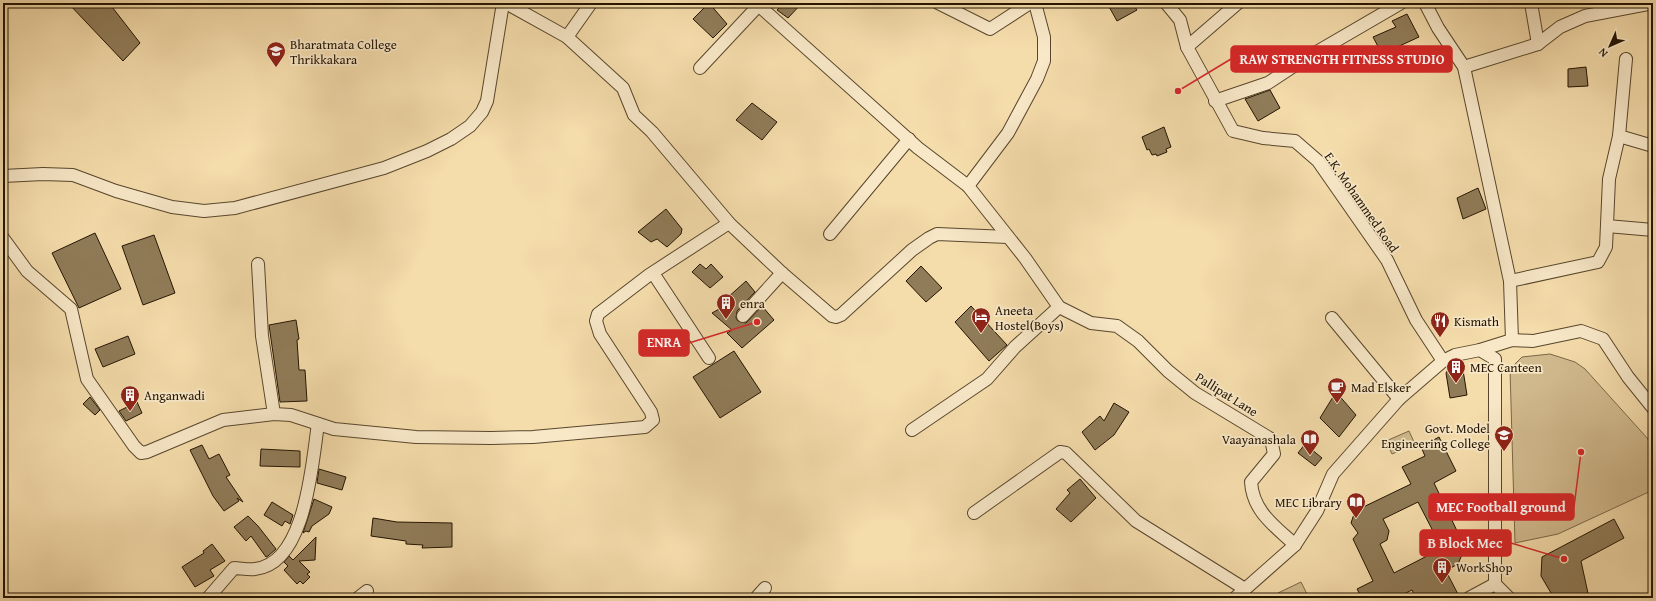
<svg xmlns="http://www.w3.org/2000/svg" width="1656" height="601" font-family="'Gentium Book Plus',serif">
<rect width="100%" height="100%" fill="#f5dcab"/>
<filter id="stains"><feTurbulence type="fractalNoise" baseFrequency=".005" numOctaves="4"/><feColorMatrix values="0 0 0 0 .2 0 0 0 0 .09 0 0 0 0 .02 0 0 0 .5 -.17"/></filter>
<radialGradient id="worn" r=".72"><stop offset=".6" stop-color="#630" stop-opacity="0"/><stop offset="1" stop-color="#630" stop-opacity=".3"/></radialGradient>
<g fill="#d1ba8e" stroke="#7a6748">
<path d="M 1550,354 L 1575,362 L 1585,369 L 1648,439 L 1653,464 L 1653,490 L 1558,534 L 1515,543 L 1510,369 L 1522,357 Z"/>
<path d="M 1409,431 L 1415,444 L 1392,454 L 1386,441 Z"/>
<path d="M 1301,582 L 1309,598 L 1280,598 L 1278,593 Z"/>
</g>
<g fill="#907c59" stroke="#231401" fill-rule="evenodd">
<path d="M 68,3 L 109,3 L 140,43 L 123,61 Z"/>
<path d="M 709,3 L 727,24 L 713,38 L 693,19 Z"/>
<path d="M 774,3 L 802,3 L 788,18 L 777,10 L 779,8 Z"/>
<path d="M 1107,3 L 1132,3 L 1137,10 L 1117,21 Z"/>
<path d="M 1407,14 L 1419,37 L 1382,54 L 1373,37 L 1396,27 L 1392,21 Z"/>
<path d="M 1586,67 L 1588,86 L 1568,87 L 1568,69 Z"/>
<path d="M 1270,90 L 1280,108 L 1258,121 L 1245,99 Z"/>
<path d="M 752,103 L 777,122 L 762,140 L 736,120 Z"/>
<path d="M 1164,127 L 1171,147 L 1166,149 L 1167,152 L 1157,156 L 1156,154 L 1152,155 L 1149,149 L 1147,150 L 1142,137 Z"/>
<path d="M 1478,188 L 1486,209 L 1463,219 L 1457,198 Z"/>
<path d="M 666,209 L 682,229 L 681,234 L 667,247 L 657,239 L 651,242 L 638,232 Z"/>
<path d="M 95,233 L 121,289 L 79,308 L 52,253 Z"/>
<path d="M 154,235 L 175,293 L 143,305 L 122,246 Z"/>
<path d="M 700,264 L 706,269 L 711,264 L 723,277 L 710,288 L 692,272 Z"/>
<path d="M 921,266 L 942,288 L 926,302 L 906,281 Z"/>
<path d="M 746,281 L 755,292 L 737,311 L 736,318 L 738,321 L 746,323 L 762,306 L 774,320 L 742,348 L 727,333 L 732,330 L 712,313 L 730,303 L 726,299 Z"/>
<path d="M 971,306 L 1007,345 L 989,361 L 955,322 Z"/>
<path d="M 296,320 L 299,339 L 297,340 L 299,370 L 305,370 L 307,401 L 280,402 L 269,325 Z"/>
<path d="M 128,336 L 135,354 L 103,367 L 95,349 Z"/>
<path d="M 734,351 L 761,392 L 720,418 L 693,377 Z"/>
<path d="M 1455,363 L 1463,370 L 1467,395 L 1450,398 L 1446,373 L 1451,365 Z"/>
<path d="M 1336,392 L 1356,415 L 1339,437 L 1320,418 Z"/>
<path d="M 90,397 L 100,410 L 95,415 L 83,404 Z"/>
<path d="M 137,402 L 142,413 L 126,421 L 119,411 Z"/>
<path d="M 1114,403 L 1129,412 L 1114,435 L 1095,450 L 1082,432 L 1100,416 L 1104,421 Z"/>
<path d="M 1439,437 L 1456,471 L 1434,483 L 1459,535 L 1457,536 L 1464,550 L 1458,564 L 1447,570 L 1447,573 L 1460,598 L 1416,598 L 1412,590 L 1396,598 L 1362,598 L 1357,589 L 1373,581 L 1353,539 L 1358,533 L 1351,523 L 1355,511 L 1411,484 L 1402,467 L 1425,456 L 1421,447 ZM 1418,502 L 1434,533 L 1428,536 L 1422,547 L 1427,556 L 1394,573 L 1380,544 L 1387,540 L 1389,531 L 1383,519 Z"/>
<path d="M 1305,444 L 1322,458 L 1315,466 L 1298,453 Z"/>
<path d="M 202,445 L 209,459 L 219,454 L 230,475 L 226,477 L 243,502 L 237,498 L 239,501 L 224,511 L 213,496 L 190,450 Z"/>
<path d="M 261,449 L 300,451 L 300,467 L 260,466 Z"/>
<path d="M 319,469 L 346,477 L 342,490 L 317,483 Z"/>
<path d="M 1080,479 L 1096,498 L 1071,522 L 1056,509 L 1070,493 L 1067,490 Z"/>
<path d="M 314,499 L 332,507 L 329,514 L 312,526 L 309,532 L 306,531 L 303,533 Z"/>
<path d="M 272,502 L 293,515 L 290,524 L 285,521 L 282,526 L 264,515 Z"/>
<path d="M 248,516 L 258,526 L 276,549 L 268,556 L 266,557 L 251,536 L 246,541 L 234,527 Z"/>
<path d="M 373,518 L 397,522 L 452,523 L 452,547 L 422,548 L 423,545 L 406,544 L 406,541 L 371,536 Z"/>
<path d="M 1614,519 L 1624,538 L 1581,561 L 1589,598 L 1554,598 L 1541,576 L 1542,557 Z"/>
<path d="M 316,537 L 315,560 L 299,561 L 310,572 L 307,574 L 310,577 L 303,584 L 300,581 L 297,584 L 284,570 L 288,566 L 284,562 L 289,556 L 293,560 Z"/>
<path d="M 212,544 L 225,561 L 210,570 L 214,576 L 195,587 L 182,567 L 204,553 L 203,551 Z"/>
</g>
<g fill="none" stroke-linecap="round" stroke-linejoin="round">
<g stroke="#58462c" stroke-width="14">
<g id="street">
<path d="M 506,3 L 567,37 L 623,88 L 634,115 L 652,132 L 729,223 L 782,273 L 832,316 L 836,317 L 841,315 L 912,250 L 929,238 L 937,234 L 1008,237"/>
<path d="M 756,3 L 918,148 L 968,186 L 1025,258 L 1059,307 L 1091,323 L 1117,326 L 1138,341 L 1168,371 L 1195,393 L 1271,439 L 1274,454 L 1251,482 C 1253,512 1275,526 1295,545"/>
<path d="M 938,3 L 990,29 L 1030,3"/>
<path d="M 1166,3 L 1180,20 L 1187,47 L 1233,131 L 1263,138 L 1295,141 L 1318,161 L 1387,260 L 1416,320 L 1443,361"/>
<path d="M 1425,3 L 1438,28 L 1464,67 L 1510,281 L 1512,340"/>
<path d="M 1531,3 L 1538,44"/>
<path d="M 567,37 L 591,3"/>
<path d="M 1187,47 L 1238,3"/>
<path d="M 1464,67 L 1538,44 L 1560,27 L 1585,16 L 1653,3"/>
<path d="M 700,68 L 758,6"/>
<path d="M 1215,101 L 1268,83 L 1303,60 L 1401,3"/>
<path d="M 1619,136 L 1653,146"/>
<path d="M 3,176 L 43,174 L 73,175 L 116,191 L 172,207 L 204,211 L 235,208 L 384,168 L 427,151 L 451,139 L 470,126 L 482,112 L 487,101 L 503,3"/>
<path d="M 968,186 L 1008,133 L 1037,79 L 1044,61 L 1044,37 L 1035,3"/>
<path d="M 1607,226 L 1653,230"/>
<path d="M 830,234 L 909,139"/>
<path d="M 3,238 L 27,271 L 71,309 L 87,379 L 134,446 L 141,453 L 147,452 L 223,420 L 274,414 L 291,415 L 334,429 L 416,437 L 491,438 L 533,437 L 645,427 L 653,420 L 651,412 L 600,334 L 596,321 L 598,314 L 649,275 L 729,223"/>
<path d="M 258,264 L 262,336 L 274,414"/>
<path d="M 653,273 L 709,358"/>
<path d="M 1510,281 L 1598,262 L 1606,247 L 1609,179 L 1619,136 L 1626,59"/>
<path d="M 743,316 L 782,273"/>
<path d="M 1332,318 L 1399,399"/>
<path d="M 1480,350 L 1512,340 L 1533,341 L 1581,331 L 1603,339 L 1628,377 L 1653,408"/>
<path d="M 912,430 L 987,379 L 1015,347 L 1059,307"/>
<path d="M 974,513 L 1060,452 L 1066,453 L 1136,521 L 1245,589"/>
<path d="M 208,598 L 234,568 C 240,568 248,570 255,569 C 306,564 312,463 318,424"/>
<path d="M 358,598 L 367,591"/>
<path d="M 756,598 L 765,588"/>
<path d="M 1235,598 L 1295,545 L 1317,511 L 1333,474 L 1399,399 L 1443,361 L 1455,355 L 1480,350 L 1495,359 L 1495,584 L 1509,598"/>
<path d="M 1469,598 L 1495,584"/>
</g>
</g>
<use href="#street" stroke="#f8e8c8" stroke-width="12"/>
</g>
<defs>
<g id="university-pin" transform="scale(1)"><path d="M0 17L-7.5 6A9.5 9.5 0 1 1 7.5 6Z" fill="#8f2418" stroke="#f8e8c8"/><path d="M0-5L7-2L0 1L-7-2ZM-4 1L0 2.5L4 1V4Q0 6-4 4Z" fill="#fff"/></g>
<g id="building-pin" transform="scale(1)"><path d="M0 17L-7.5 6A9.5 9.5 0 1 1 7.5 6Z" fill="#8f2418" stroke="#f8e8c8"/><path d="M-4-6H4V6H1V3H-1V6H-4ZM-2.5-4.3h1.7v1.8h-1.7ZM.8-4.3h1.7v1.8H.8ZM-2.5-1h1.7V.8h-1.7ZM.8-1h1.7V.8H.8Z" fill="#fff"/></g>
<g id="hotel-pin" transform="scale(1)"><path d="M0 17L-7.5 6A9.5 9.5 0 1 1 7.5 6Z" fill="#8f2418" stroke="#f8e8c8"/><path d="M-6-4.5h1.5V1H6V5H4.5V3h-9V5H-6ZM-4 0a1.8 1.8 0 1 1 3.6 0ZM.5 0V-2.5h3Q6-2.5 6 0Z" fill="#fff"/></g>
<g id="restaurant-pin" transform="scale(1)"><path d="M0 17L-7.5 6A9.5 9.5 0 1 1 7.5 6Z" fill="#8f2418" stroke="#f8e8c8"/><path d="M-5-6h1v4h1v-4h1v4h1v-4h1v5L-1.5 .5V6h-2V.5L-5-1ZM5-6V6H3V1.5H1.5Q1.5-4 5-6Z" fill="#fff"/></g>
<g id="cafe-pin" transform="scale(1)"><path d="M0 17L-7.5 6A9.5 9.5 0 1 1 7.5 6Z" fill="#8f2418" stroke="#f8e8c8"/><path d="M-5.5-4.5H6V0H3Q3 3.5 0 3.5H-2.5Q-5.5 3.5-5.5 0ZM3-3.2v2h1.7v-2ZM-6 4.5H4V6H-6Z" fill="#fff"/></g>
<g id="library-pin" transform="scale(1)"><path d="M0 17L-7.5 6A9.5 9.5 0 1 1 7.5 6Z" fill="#8f2418" stroke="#f8e8c8"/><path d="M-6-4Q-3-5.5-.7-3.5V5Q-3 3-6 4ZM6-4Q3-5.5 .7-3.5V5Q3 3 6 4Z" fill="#fff"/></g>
</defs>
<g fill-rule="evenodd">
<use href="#university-pin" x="276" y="51"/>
<use href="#building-pin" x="726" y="303"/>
<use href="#hotel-pin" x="981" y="317"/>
<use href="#restaurant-pin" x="1440" y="321"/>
<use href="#building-pin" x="1456" y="367"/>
<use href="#cafe-pin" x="1337" y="387"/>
<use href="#building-pin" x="130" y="395"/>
<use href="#university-pin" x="1504" y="435"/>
<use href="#library-pin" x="1310" y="439"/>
<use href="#library-pin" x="1356" y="502"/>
<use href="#building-pin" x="1442" y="567"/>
</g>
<g text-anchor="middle" stroke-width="3.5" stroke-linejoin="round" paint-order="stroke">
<g font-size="13" fill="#231401" stroke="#f8e8c8" text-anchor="start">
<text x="290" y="49">Bharatmata College<tspan x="290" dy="15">Thrikkakara</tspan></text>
<text x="740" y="308">enra</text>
<text x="995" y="315">Aneeta<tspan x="995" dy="15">Hostel(Boys)</tspan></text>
<text x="1454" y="326">Kismath</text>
<text x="1470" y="372">MEC Canteen</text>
<text x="1351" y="392">Mad Elsker</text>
<text x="144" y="400">Anganwadi</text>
<text x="1490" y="433" text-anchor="end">Govt. Model<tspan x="1490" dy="15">Engineering College</tspan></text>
<text x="1296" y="444" text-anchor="end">Vaayanashala</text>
<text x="1342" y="507" text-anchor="end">MEC Library</text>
<text x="1456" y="572">WorkShop</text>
</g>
<g font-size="13" fill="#231401" stroke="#f8e8c8">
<text transform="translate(1362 202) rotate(55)" y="5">E.K. Mohammed Road</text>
<text transform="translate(1227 394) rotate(32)" y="5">Pallipat Lane</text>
</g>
</g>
<path fill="none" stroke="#d62828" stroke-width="1.5" d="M1178 91L1231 59M757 322L689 343M1581 452L1574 507M1564 559L1511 543"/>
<g fill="#d62828" stroke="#f8e8c8" stroke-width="1.5">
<circle cx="1178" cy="91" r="4"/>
<circle cx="757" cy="322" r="4"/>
<circle cx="1581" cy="452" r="4"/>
<circle cx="1564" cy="559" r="4"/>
</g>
<g fill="#d62828" stroke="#d62828" stroke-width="1.5">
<rect x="1231" y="46" width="221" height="26" rx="4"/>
<rect x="639" y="330" width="50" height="26" rx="4"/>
<rect x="1429" y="494" width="145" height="26" rx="4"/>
<rect x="1420" y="530" width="91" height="26" rx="4"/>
</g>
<g font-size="14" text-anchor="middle" font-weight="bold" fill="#fff">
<text x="1342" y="64">RAW STRENGTH FITNESS STUDIO</text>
<text x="664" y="347">ENRA</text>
<text x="1501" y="512">MEC Football ground</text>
<text x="1465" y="548">B Block Mec</text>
</g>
<rect width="1656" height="601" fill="none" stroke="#f5dcab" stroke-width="16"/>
<rect x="4" y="4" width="1648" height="593" fill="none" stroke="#231401" stroke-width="2"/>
<rect x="8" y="8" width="1640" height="585" fill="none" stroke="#231401"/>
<g transform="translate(1610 46) rotate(225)" stroke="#f8e8c8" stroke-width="3" paint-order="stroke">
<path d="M0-3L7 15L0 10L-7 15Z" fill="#231401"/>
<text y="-6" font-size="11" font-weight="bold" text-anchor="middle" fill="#231401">N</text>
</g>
<rect width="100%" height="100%" filter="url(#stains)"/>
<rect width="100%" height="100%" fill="url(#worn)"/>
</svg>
